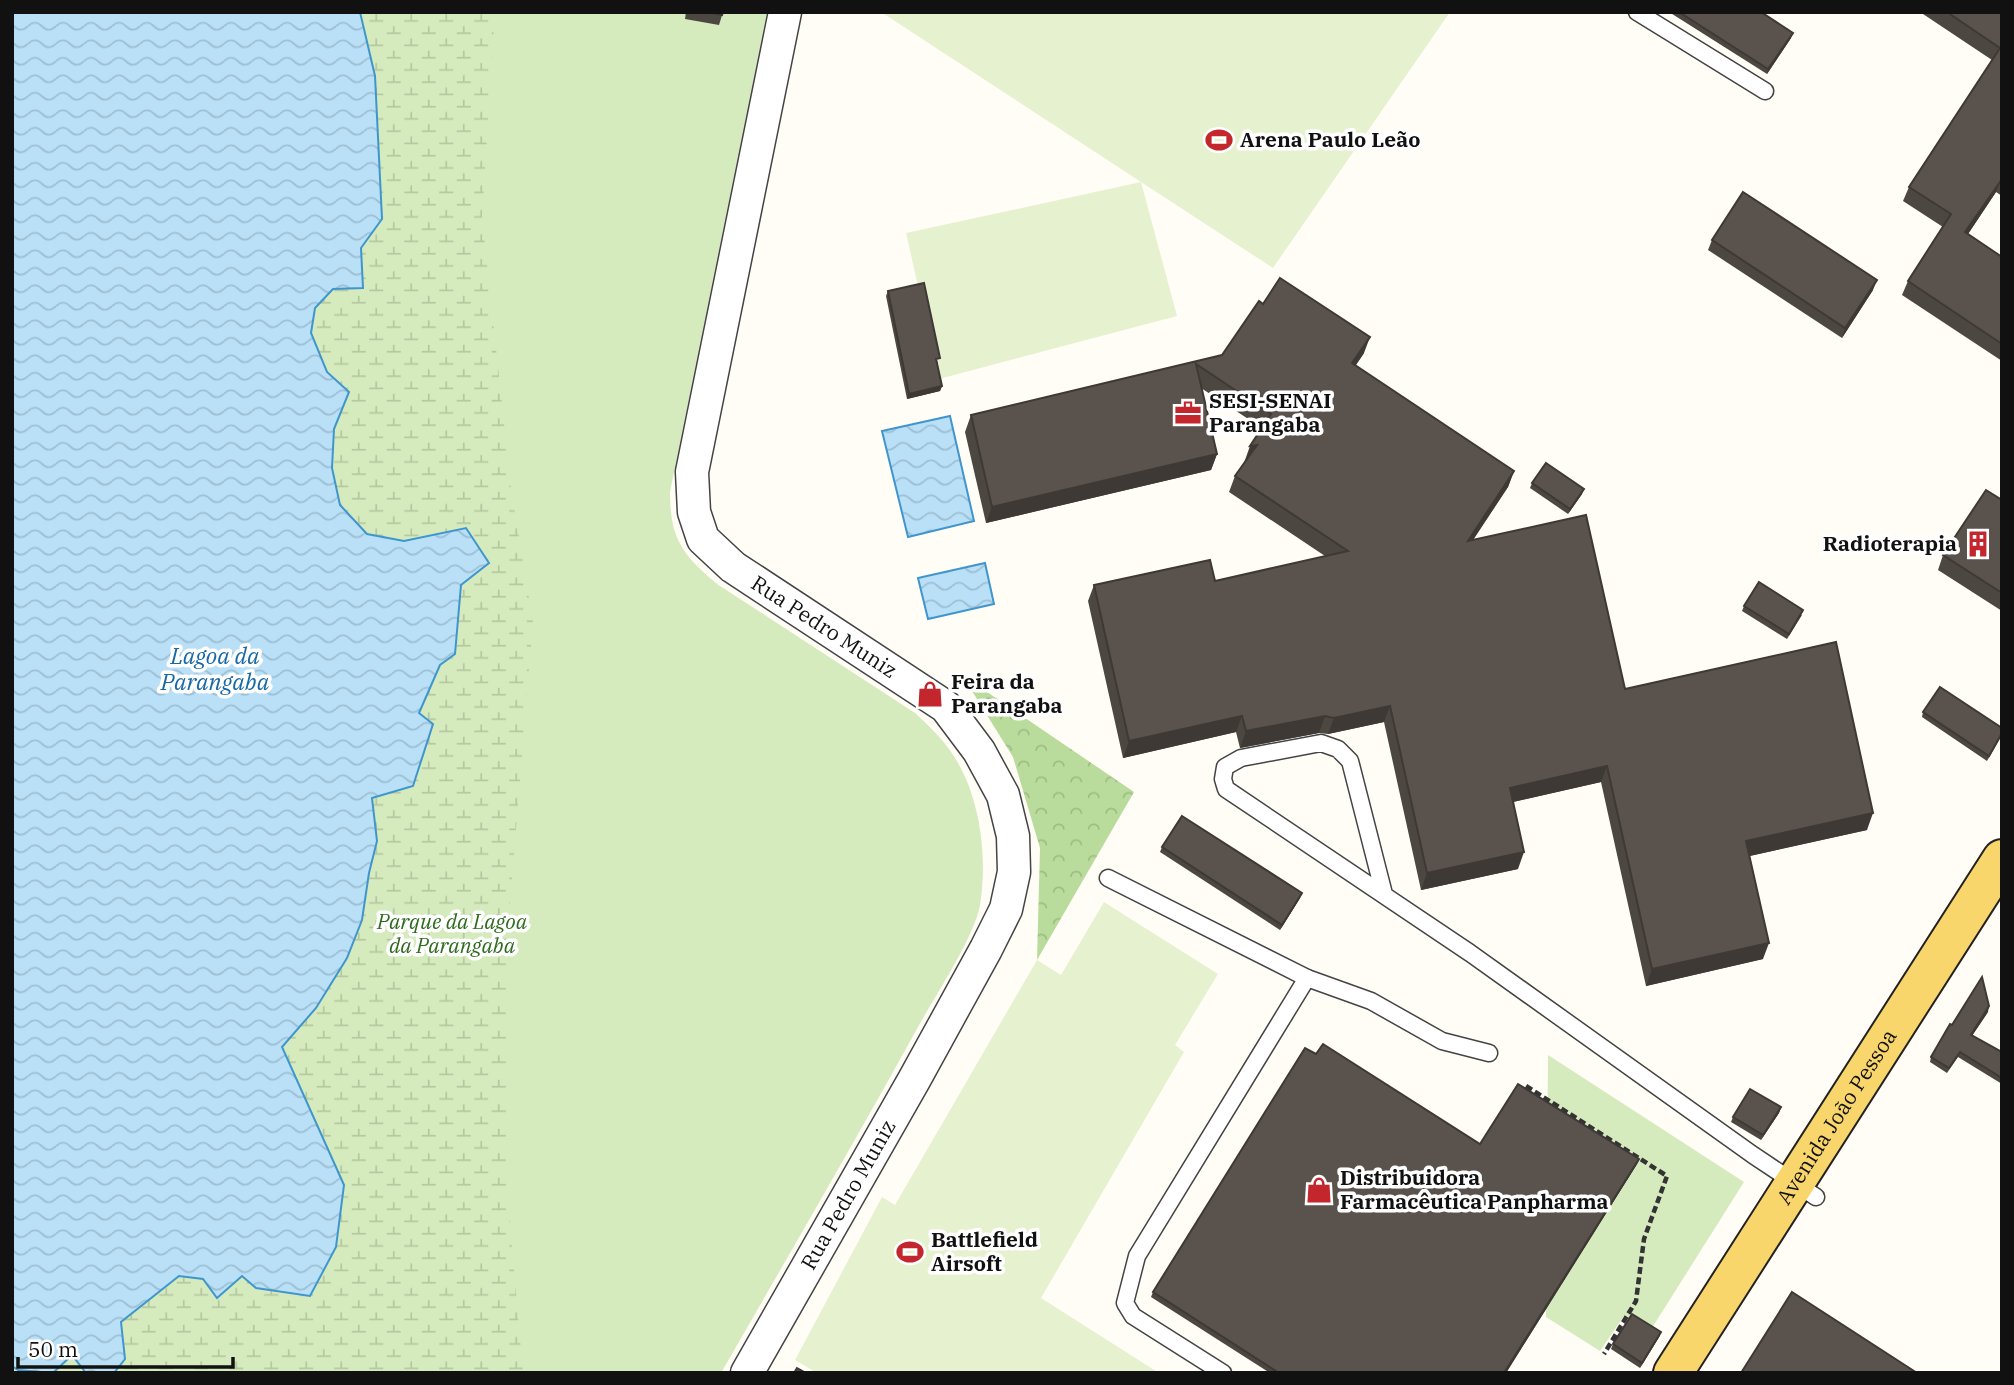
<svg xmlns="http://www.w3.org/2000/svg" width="2014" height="1385" font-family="'IBM Plex Serif',serif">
<defs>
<pattern id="forest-crowns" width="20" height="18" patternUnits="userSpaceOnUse" patternTransform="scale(1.75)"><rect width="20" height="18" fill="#b9dc9c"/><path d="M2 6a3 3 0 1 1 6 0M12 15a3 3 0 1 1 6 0" fill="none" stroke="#9ebc85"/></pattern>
<pattern id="wetland-marsh" width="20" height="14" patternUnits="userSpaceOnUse" patternTransform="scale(1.75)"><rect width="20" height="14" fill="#d5ebbd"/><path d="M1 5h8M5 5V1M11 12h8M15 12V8" fill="none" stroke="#b6c8a1"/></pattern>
<pattern id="water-waves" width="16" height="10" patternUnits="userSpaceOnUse" patternTransform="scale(1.75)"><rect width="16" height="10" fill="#b9e0f7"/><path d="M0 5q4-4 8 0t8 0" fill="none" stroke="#9ebfd3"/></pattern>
</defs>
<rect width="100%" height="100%" fill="#fffdf5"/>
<g fill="#d5ebbd">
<path d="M 12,12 L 767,12 L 670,492 C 670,540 683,555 717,584 L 915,713 C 928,725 941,737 951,752 C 980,793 988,856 980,905 C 974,938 935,996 918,1027 C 854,1143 787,1258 721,1373 L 12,1373 Z"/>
<path d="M 1548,1055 L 1744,1182 L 1650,1331 L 1624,1316 L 1600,1351 L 1546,1317 Z"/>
</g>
<path fill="url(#forest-crowns)" d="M 962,675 L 1134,792 L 1037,960 L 1040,848 L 1013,757 Z"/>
<path fill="url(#wetland-marsh)" d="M 360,12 L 495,12 L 482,217 L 511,489 L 533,622 L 509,913 L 506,1179 L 523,1373 L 114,1373 L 125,1359 L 121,1323 L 179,1276 L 203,1279 L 242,1276 L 344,1185 L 281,1047 L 316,1008 L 369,873 L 377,841 L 372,798 L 418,713 L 440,665 L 455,654 L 466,528 L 404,541 L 367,534 L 340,505 L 332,468 L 334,429 L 349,392 L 327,372 L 311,333 L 315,308 L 333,289 L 363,288 L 361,248 L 382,219 L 375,76 Z"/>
<g fill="#e6f2cf">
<path d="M 881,12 L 1450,12 L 1273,268 L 1141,182 L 1177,316 L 939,379 L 906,233 L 1141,182 Z"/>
<path d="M 1104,902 L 1218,974 L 1175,1045 L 1184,1052 L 1041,1298 L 1159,1373 L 817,1373 L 795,1360 L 882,1197 L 895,1205 L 1037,960 L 1061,975 Z"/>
</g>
<g fill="url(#water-waves)" stroke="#3f96cf" stroke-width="2">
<path d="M 12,12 L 360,12 L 375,76 L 382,219 L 361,248 L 363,288 L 333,289 L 315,308 L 311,333 L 327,372 L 349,392 L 334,429 L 332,468 L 340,505 L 367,534 L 404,541 L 466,528 L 489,563 L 461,585 L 455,654 L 440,665 L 419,713 L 433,724 L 413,786 L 372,798 L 377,841 L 369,873 L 362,920 L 347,958 L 316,1008 L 282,1047 L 344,1185 L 336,1247 L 310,1296 L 256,1288 L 242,1276 L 217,1298 L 203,1279 L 179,1276 L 121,1322 L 125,1359 L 114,1373 L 86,1373 L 72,1355 L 53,1373 L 18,1370 L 12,1366 Z"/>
<path d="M 950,416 L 974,521 L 908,537 L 882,431 Z"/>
<path d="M 985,563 L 994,604 L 928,619 L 918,578 Z"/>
</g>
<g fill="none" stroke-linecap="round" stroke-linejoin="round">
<g stroke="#444" stroke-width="19">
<g id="service">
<path d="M 1637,12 L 1765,91"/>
<path d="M 1108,878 L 1307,978"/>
<path d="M 1384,894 L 1350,761 L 1338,749 L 1321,743 L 1241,758 L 1225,767 L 1223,779 L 1226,789 L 1470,953 L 1753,1155 L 1816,1197"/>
<path d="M 1223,1373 L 1133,1316 L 1125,1303 L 1137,1256 L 1307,978 L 1371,1001 L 1442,1041 L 1489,1053"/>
</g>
</g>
<g stroke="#444" stroke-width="35">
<g id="minor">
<path id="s1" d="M 747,1373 L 914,1080 L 986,949 L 1006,909 L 1014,872 L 1013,836 L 1003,795 L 979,751 L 946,707 L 733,567 L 703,539 L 694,512 L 692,472 L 785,12"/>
</g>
</g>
<g stroke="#222" stroke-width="42">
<g id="primary">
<path id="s2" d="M 1673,1373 L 2002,859"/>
</g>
</g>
<path stroke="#333" stroke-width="4.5" stroke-dasharray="7 3.5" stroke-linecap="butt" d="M 1526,1086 L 1667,1176 L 1644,1239 L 1636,1301 L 1604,1354"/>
<use href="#service" stroke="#fff" stroke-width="16"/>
<use href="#minor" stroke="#fff" stroke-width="32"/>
<use href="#primary" stroke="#f9d66b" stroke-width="38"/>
</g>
<g fill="#4d4742">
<path d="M 686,12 L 723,12 L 719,25 L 685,19 Z"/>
<path d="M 1669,12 L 1761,12 L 1791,38 L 1767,74 Z"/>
<path d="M 1920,12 L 2002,12 L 2002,196 L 1996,192 L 1968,234 L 2002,257 L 2002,361 L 1902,295 L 1908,281 L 1943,227 L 1903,201 L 1909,187 L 1992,60 Z"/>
<path d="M 1712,240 L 1873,290 L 1842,338 L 1708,250 Z"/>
<path d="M 888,291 L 938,363 L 937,363 L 942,386 L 940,391 L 907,399 L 886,296 Z"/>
<path d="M 1263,304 L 1364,353 L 1355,366 L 1514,471 L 1508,487 L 1473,539 L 1625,689 L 1867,830 L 1750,856 L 1763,959 L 1646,986 L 1601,782 L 1513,802 L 1518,869 L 1421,890 L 1384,722 L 1328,734 L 1319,733 L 1240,748 L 1236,732 L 1123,758 L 1088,601 L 1094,585 L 1215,581 L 1325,556 L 1229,492 L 1235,476 L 1244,463 L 1262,428 L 1201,388 L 1217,454 L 1211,470 L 986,523 L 965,432 L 971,415 L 1222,355 Z"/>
<path d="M 1532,483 L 1582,494 L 1568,514 L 1530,488 Z"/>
<path d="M 2002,500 L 2002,611 L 1938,570 L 1943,555 Z"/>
<path d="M 1744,606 L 1802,615 L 1787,639 L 1742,611 Z"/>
<path d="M 1923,712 L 2002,728 L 2002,735 L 1987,761 L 1922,717 Z"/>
<path d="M 1162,847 L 1300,898 L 1280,930 L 1160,852 Z"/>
<path d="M 1988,1012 L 1972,1036 L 2002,1052 L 2002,1084 L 1958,1057 L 1947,1073 L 1930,1062 L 1931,1057 L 1952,1025 Z"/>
<path d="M 1781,1107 L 1779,1113 L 1761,1140 L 1731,1122 L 1733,1117 Z"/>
<path d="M 1480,1144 L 1639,1159 L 1637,1164 L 1506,1373 L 1270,1373 L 1151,1297 L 1153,1292 Z"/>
<path d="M 1661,1332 L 1659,1337 L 1640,1368 L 1611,1349 L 1613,1344 Z"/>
</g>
<g fill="#3f3936">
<path d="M 1793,33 L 1791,38 L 1767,74 L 1768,69 Z"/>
<path d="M 2001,178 L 1996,192 L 1960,246 L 1965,232 Z"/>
<path d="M 1877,280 L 1873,290 L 1842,338 L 1845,328 Z"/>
<path d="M 1370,337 L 1364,353 L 1346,380 L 1352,363 Z"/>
<path d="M 942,386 L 940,391 L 907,399 L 909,394 Z"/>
<path d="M 1257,445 L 1244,463 L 1250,446 Z"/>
<path d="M 1217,454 L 1211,470 L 986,523 L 992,507 Z"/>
<path d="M 1514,471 L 1508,487 L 1462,557 L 1468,541 Z"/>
<path d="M 1584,489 L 1582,494 L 1568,514 L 1570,509 Z"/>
<path d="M 1390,706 L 1384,722 L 1328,734 L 1334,718 Z"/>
<path d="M 1242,716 L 1236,732 L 1123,758 L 1129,741 Z"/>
<path d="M 1325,716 L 1319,733 L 1240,748 L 1246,731 Z"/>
<path d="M 1607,766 L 1601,782 L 1504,804 L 1510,788 Z"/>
<path d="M 1873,813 L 1867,830 L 1740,858 L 1746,841 Z"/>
<path d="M 1524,852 L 1518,869 L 1421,890 L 1427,873 Z"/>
<path d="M 1302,893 L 1300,898 L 1280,930 L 1282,925 Z"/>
<path d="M 1769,943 L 1763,959 L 1646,986 L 1652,969 Z"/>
<path d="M 1989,1006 L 1988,1012 L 1969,1040 L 1971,1035 Z"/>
<path d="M 1781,1107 L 1779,1113 L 1761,1140 L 1763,1135 Z"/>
<path d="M 1639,1159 L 1637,1164 L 1506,1373 L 1504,1373 Z"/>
<path d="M 1661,1332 L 1659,1337 L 1640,1368 L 1642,1363 Z"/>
</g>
<g fill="#5a524d" stroke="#3f3936" stroke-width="2">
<path d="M 708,12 L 723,12 L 722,15 Z"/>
<path d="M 1679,12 L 1761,12 L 1793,33 L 1768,69 Z"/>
<path d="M 1947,12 L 2002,12 L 2002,179 L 1965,232 L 2002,257 L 2002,344 L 1908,281 L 1951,214 L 1909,187 L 2000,48 Z"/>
<path d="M 1743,192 L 1877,280 L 1845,328 L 1712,240 Z"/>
<path d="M 1280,278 L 1370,337 L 1352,363 L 1514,471 L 1468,541 L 1586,515 L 1625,689 L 1836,642 L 1873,813 L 1746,841 L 1769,943 L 1652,969 L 1607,766 L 1510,788 L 1524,852 L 1427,873 L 1390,706 L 1334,718 L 1325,716 L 1246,731 L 1242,716 L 1129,741 L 1094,585 L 1210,560 L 1215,581 L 1348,551 L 1235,476 L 1257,445 L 1250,446 L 1271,414 L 1196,364 L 1217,454 L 992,507 L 971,415 L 1222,355 L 1259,301 L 1263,304 Z"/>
<path d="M 924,283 L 940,358 L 936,359 L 942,386 L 909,394 L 888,291 Z"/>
<path d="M 1546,463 L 1584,489 L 1570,509 L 1532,483 Z"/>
<path d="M 1986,490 L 2002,500 L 2002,593 L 1943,555 Z"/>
<path d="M 1759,582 L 1803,610 L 1789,634 L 1744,606 Z"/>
<path d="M 1940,687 L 2002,728 L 2002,733 L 1989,756 L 1923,712 Z"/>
<path d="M 1182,816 L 1302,893 L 1282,925 L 1162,847 Z"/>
<path d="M 1982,977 L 1989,1006 L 1971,1035 L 2002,1052 L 2002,1078 L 1960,1052 L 1949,1068 L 1931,1057 L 1950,1024 L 1952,1025 Z"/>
<path d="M 1323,1044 L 1480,1144 L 1518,1084 L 1639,1159 L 1504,1373 L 1279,1373 L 1153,1292 L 1305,1048 L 1316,1054 Z"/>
<path d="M 1750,1089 L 1781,1107 L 1763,1135 L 1733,1117 Z"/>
<path d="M 1792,1292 L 1917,1373 L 1741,1373 Z"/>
<path d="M 1632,1314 L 1661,1332 L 1642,1363 L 1613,1344 Z"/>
<path d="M 797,1368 L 806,1373 L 794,1373 Z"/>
</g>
<defs>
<g id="stadium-bare" transform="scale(2.1)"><path d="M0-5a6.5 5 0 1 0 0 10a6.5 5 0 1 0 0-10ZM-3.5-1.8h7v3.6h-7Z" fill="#c4262e" stroke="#fff" stroke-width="2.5" paint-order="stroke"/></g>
<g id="office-bare" transform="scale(2.1)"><path d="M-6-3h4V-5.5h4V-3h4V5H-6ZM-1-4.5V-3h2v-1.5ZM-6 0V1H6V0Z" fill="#c4262e" stroke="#fff" stroke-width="2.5" paint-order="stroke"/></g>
<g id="building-bare" transform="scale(2.1)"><path d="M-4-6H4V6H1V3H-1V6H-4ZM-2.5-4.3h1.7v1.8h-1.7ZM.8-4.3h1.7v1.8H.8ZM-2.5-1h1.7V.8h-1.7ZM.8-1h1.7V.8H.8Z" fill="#c4262e" stroke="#fff" stroke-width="2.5" paint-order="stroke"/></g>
<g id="shop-bare" transform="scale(2.1)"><path d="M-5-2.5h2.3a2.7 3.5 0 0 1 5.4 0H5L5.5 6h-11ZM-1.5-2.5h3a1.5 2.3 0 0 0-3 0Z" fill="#c4262e" stroke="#fff" stroke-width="2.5" paint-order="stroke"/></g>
</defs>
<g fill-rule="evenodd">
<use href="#stadium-bare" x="1219" y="140"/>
<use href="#office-bare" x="1188" y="413"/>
<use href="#building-bare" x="1978" y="544"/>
<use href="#shop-bare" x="930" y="694"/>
<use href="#shop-bare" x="1319" y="1190"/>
<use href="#stadium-bare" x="910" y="1252"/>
</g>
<g text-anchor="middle" stroke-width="7" stroke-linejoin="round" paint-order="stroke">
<g font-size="21" font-weight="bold" fill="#111" stroke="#fff" text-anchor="start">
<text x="1240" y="147">Arena Paulo Leão</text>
<text x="1209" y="408">SESI-SENAI<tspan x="1209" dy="24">Parangaba</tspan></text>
<text x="1957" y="551" text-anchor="end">Radioterapia</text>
<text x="951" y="689">Feira da<tspan x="951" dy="24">Parangaba</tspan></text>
<text x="1340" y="1185">Distribuidora<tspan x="1340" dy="24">Farmacêutica Panpharma</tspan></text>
<text x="931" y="1247">Battlefield<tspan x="931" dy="24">Airsoft</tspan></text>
</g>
<g font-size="21" fill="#111" stroke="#fff">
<text transform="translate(824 627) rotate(33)" y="7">Rua Pedro Muniz</text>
<text dy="7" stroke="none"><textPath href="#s2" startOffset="304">Avenida João Pessoa</textPath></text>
<text dy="7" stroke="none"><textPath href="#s1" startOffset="205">Rua Pedro Muniz</textPath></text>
</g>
<g font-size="21" font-style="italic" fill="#2f6b1f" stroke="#fff">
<text x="452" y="929">Parque da Lagoa<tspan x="452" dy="24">da Parangaba</tspan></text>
</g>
<g font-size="23" font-style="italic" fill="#1768a6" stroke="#fff">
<text x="215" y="664">Lagoa da<tspan x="215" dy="26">Parangaba</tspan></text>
</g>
</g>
<rect width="2014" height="1385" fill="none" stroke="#111111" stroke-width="28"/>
<path d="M18 1357v10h215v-10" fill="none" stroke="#111111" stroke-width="3.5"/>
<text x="28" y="1357" font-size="21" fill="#111111" stroke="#ffffff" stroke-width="5" paint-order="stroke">50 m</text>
</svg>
